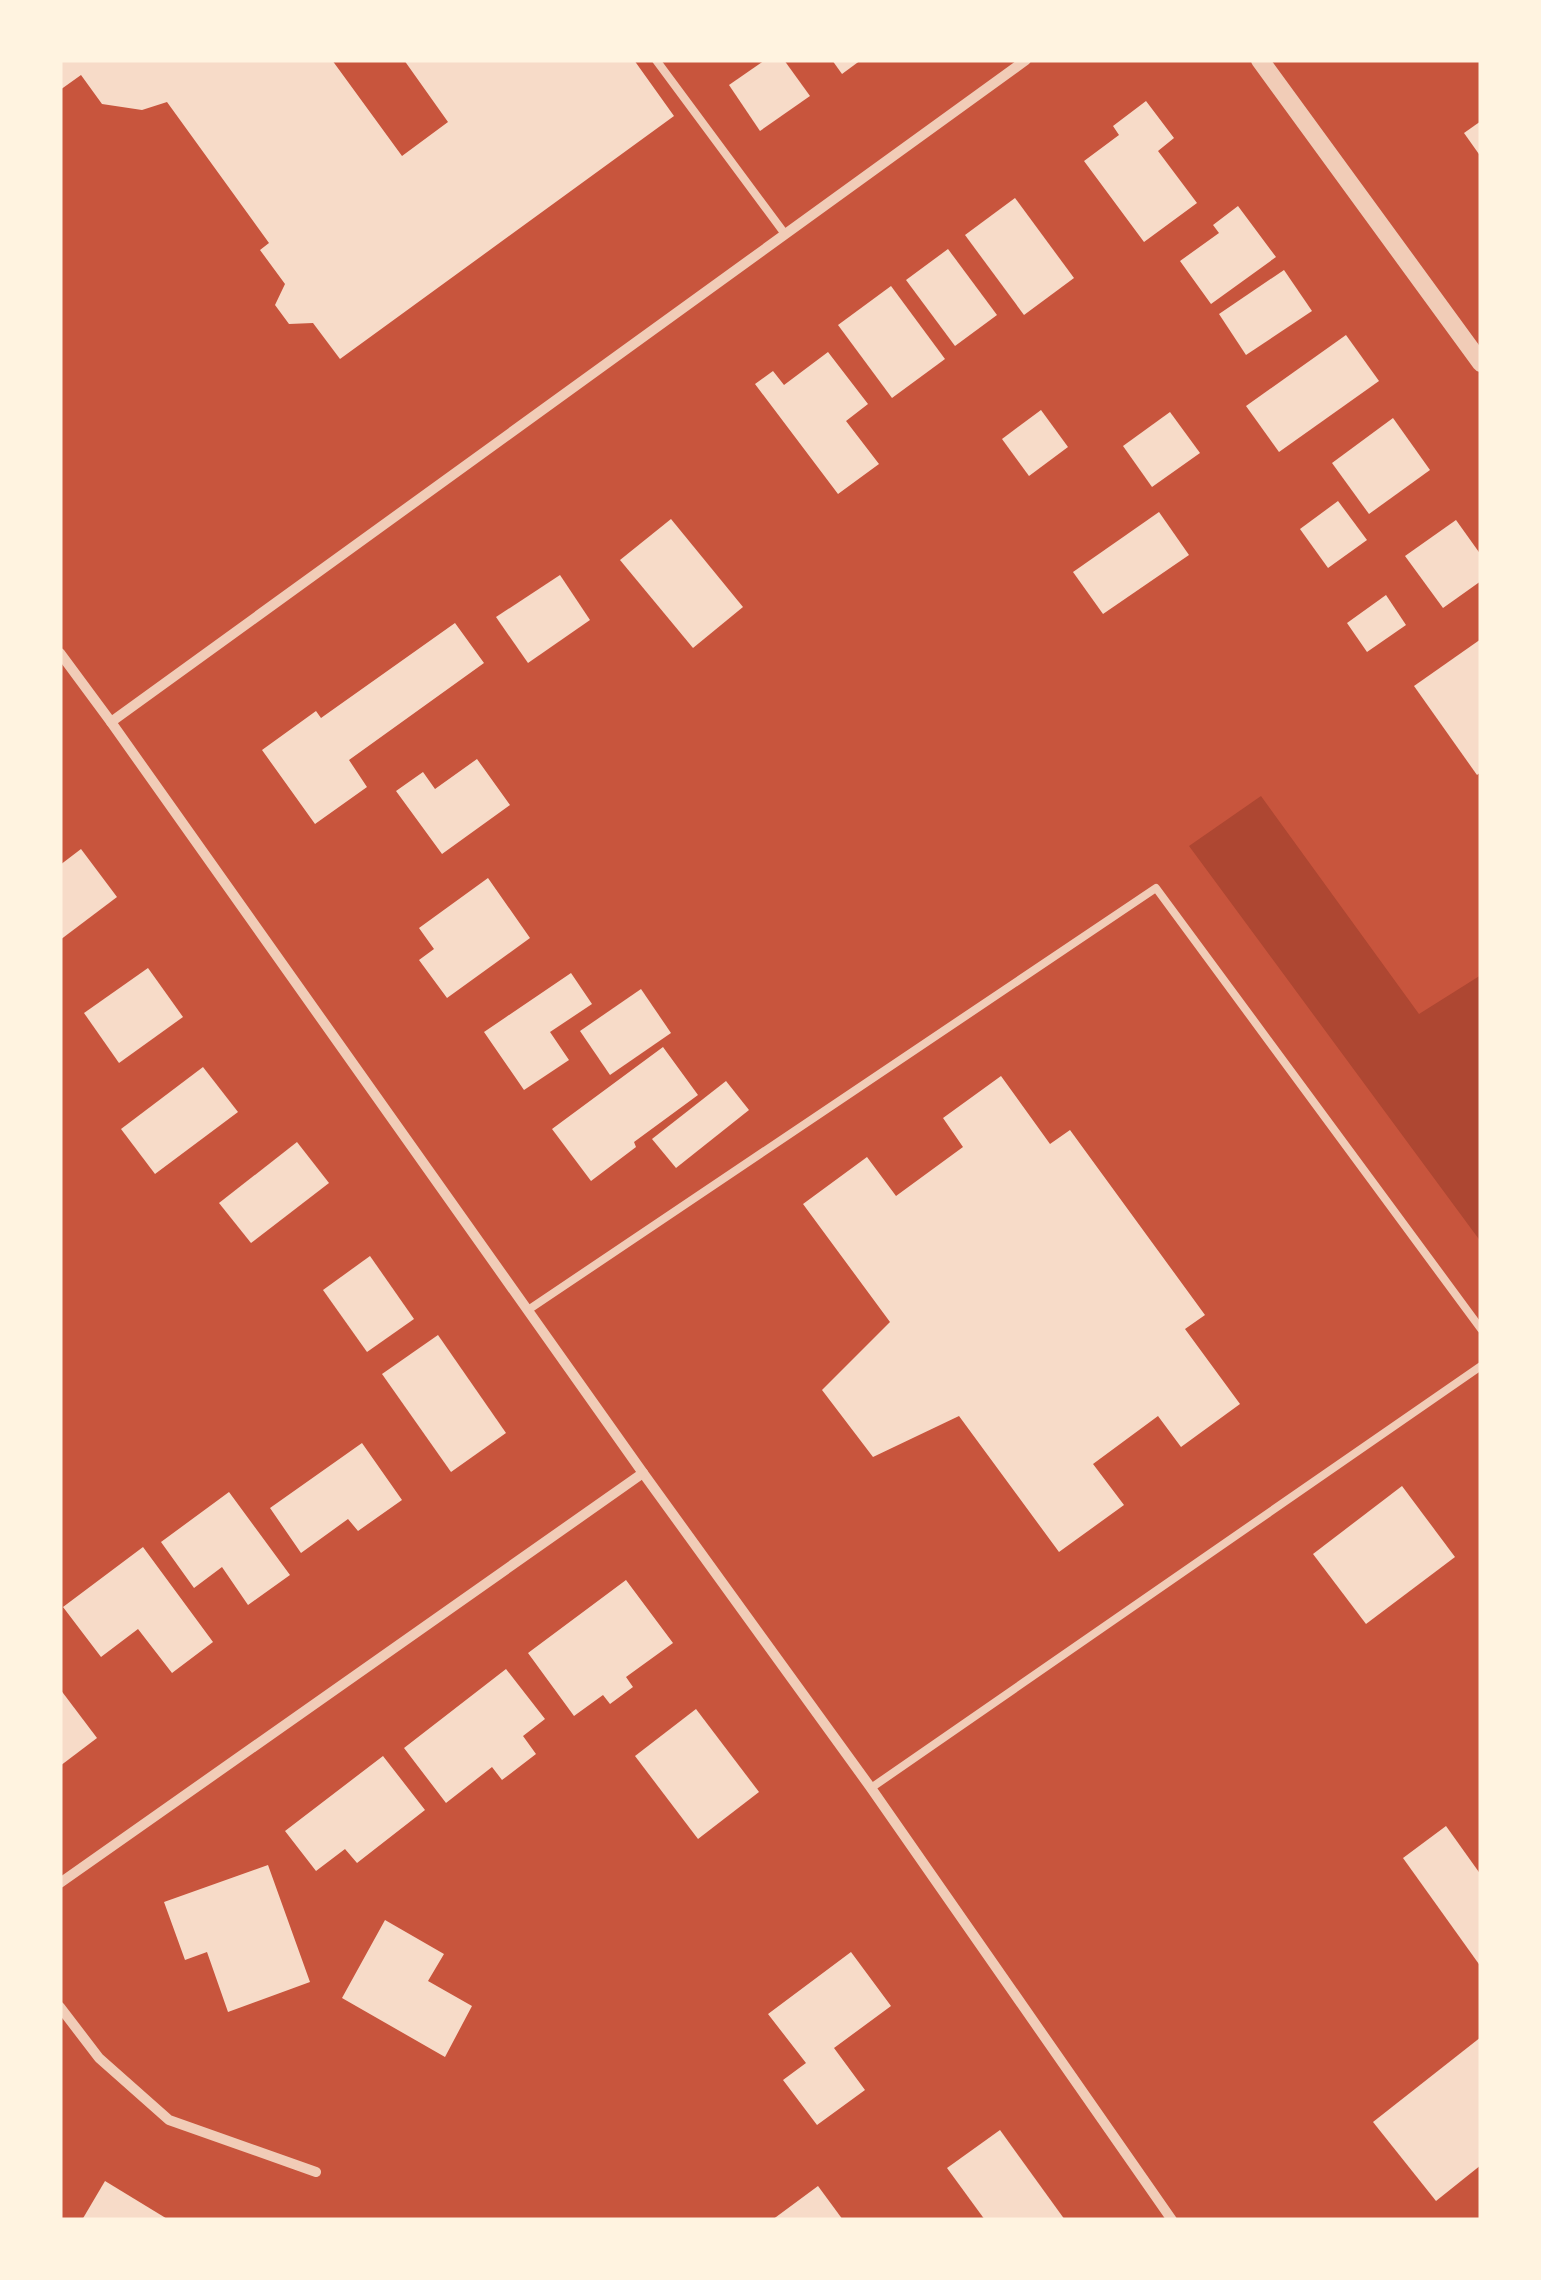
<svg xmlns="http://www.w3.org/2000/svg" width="1541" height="2280" font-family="'IBM Plex Sans',sans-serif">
<rect width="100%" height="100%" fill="#c8553d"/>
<path fill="#ae4732" d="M 1261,796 L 1419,1014 L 1481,975 L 1481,1242 L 1189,846 Z"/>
<g fill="#f7dbc8">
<path d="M 60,60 L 332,60 L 402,156 L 448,122 L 404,60 L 634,60 L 674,116 L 340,359 L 313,323 L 289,324 L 275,305 L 285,284 L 260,250 L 269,243 L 167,102 L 142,110 L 102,104 L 81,75 L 60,90 Z"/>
<path d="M 765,60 L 784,60 L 810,96 L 760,131 L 729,85 Z"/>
<path d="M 832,60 L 861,60 L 842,74 Z"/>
<path d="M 1146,101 L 1174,138 L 1158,151 L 1197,203 L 1144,242 L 1084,161 L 1119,135 L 1113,126 Z"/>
<path d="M 1481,121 L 1481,157 L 1464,133 Z"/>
<path d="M 1015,198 L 1074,278 L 1024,315 L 965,235 Z"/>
<path d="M 1238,206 L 1276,257 L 1211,304 L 1180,261 L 1219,233 L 1213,225 Z"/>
<path d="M 948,249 L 997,315 L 955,346 L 906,280 Z"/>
<path d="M 1284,270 L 1312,311 L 1246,355 L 1219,314 Z"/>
<path d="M 891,286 L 945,359 L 892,398 L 838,325 Z"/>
<path d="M 1346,335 L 1379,381 L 1279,452 L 1246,406 Z"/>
<path d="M 828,352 L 868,404 L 846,421 L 879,464 L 838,494 L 755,384 L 773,371 L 784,385 Z"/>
<path d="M 1041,410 L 1068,447 L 1029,476 L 1002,439 Z"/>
<path d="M 1170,412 L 1200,453 L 1152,487 L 1123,446 Z"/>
<path d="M 1393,418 L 1430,470 L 1369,514 L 1332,463 Z"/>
<path d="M 1338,501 L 1367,540 L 1328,568 L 1300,529 Z"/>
<path d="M 1159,512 L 1189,555 L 1103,614 L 1073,572 Z"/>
<path d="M 671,519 L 743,607 L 693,648 L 620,560 Z"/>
<path d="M 1456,520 L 1481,555 L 1481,581 L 1443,608 L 1405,556 Z"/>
<path d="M 560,575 L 590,620 L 528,663 L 496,617 Z"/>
<path d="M 1386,595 L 1406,625 L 1367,652 L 1347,623 Z"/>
<path d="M 455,623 L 484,663 L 349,760 L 367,787 L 315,824 L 262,750 L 316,711 L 321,718 Z"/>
<path d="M 1481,639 L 1481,772 L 1477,775 L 1414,686 Z"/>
<path d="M 477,759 L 510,805 L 442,854 L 396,791 L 423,772 L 435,789 Z"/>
<path d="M 81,849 L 117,897 L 60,940 L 60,865 Z"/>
<path d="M 488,878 L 530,938 L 447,998 L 419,960 L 434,949 L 419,928 Z"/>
<path d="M 148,968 L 183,1017 L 119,1063 L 84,1013 Z"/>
<path d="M 571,973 L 592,1004 L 550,1032 L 569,1060 L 524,1090 L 484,1032 Z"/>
<path d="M 641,989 L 671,1033 L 610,1075 L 580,1031 Z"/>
<path d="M 663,1047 L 698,1095 L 634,1142 L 636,1147 L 591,1181 L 552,1129 Z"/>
<path d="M 203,1067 L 238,1112 L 155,1174 L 121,1129 Z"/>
<path d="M 1001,1076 L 1050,1144 L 1070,1130 L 1205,1315 L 1185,1329 L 1240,1404 L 1181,1447 L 1158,1416 L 1093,1464 L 1124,1505 L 1059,1552 L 959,1416 L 873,1457 L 822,1390 L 890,1322 L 803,1204 L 867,1157 L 896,1196 L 963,1147 L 943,1118 Z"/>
<path d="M 726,1081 L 749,1110 L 676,1168 L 652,1139 Z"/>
<path d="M 297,1142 L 329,1183 L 251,1243 L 219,1203 Z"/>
<path d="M 370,1256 L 414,1319 L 367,1352 L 323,1290 Z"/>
<path d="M 438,1335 L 506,1433 L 451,1472 L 382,1374 Z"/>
<path d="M 362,1443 L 402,1500 L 358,1531 L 348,1519 L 301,1553 L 270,1508 Z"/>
<path d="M 1402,1486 L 1455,1557 L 1366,1624 L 1313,1554 Z"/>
<path d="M 229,1492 L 290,1575 L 248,1605 L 222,1567 L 194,1588 L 161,1542 Z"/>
<path d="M 143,1547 L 213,1642 L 172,1673 L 138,1629 L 101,1657 L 63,1607 Z"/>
<path d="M 626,1580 L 673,1643 L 626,1677 L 633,1687 L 610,1704 L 603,1695 L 574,1716 L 528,1653 Z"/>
<path d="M 506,1669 L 545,1719 L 523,1736 L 536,1754 L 502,1780 L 492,1767 L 446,1803 L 404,1748 Z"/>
<path d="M 60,1689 L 97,1738 L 60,1766 Z"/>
<path d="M 696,1709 L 759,1792 L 698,1839 L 635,1756 Z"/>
<path d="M 383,1756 L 425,1810 L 357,1863 L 345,1849 L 316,1871 L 285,1831 Z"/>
<path d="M 1446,1826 L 1481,1875 L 1481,1967 L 1403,1858 Z"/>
<path d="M 268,1865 L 310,1982 L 228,2012 L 207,1952 L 185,1960 L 164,1902 Z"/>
<path d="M 385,1920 L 444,1954 L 428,1981 L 472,2006 L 445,2057 L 342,1998 Z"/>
<path d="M 851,1952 L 891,2006 L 834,2048 L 865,2090 L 817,2125 L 783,2080 L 806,2063 L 768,2014 Z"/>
<path d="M 1481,2037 L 1481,2165 L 1436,2201 L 1373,2122 Z"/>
<path d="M 1000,2130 L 1065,2220 L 985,2220 L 947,2168 Z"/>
<path d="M 105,2181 L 169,2220 L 82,2220 Z"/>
<path d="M 818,2186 L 843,2220 L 772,2220 Z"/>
</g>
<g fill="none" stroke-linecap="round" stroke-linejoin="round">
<g stroke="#f1ccb7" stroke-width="8">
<path d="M 656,60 L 785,234"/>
<path d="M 528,1310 L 1156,888 L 1481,1329"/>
<path d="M 871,1788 L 1481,1366"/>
</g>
<g stroke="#f1ccb7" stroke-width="10">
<path d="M 60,653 L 111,722 L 643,1473 L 871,1788 L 1172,2220"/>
<path d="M 111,722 L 1026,60"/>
<path d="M 60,1883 L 643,1473"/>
<path d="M 60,2007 L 99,2058 L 169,2120 L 316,2172"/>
</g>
<path stroke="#f1ccb7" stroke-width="18" d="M 1260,60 L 1481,363"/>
</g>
<rect width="1541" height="2280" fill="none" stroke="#fff3e0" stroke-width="125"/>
</svg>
